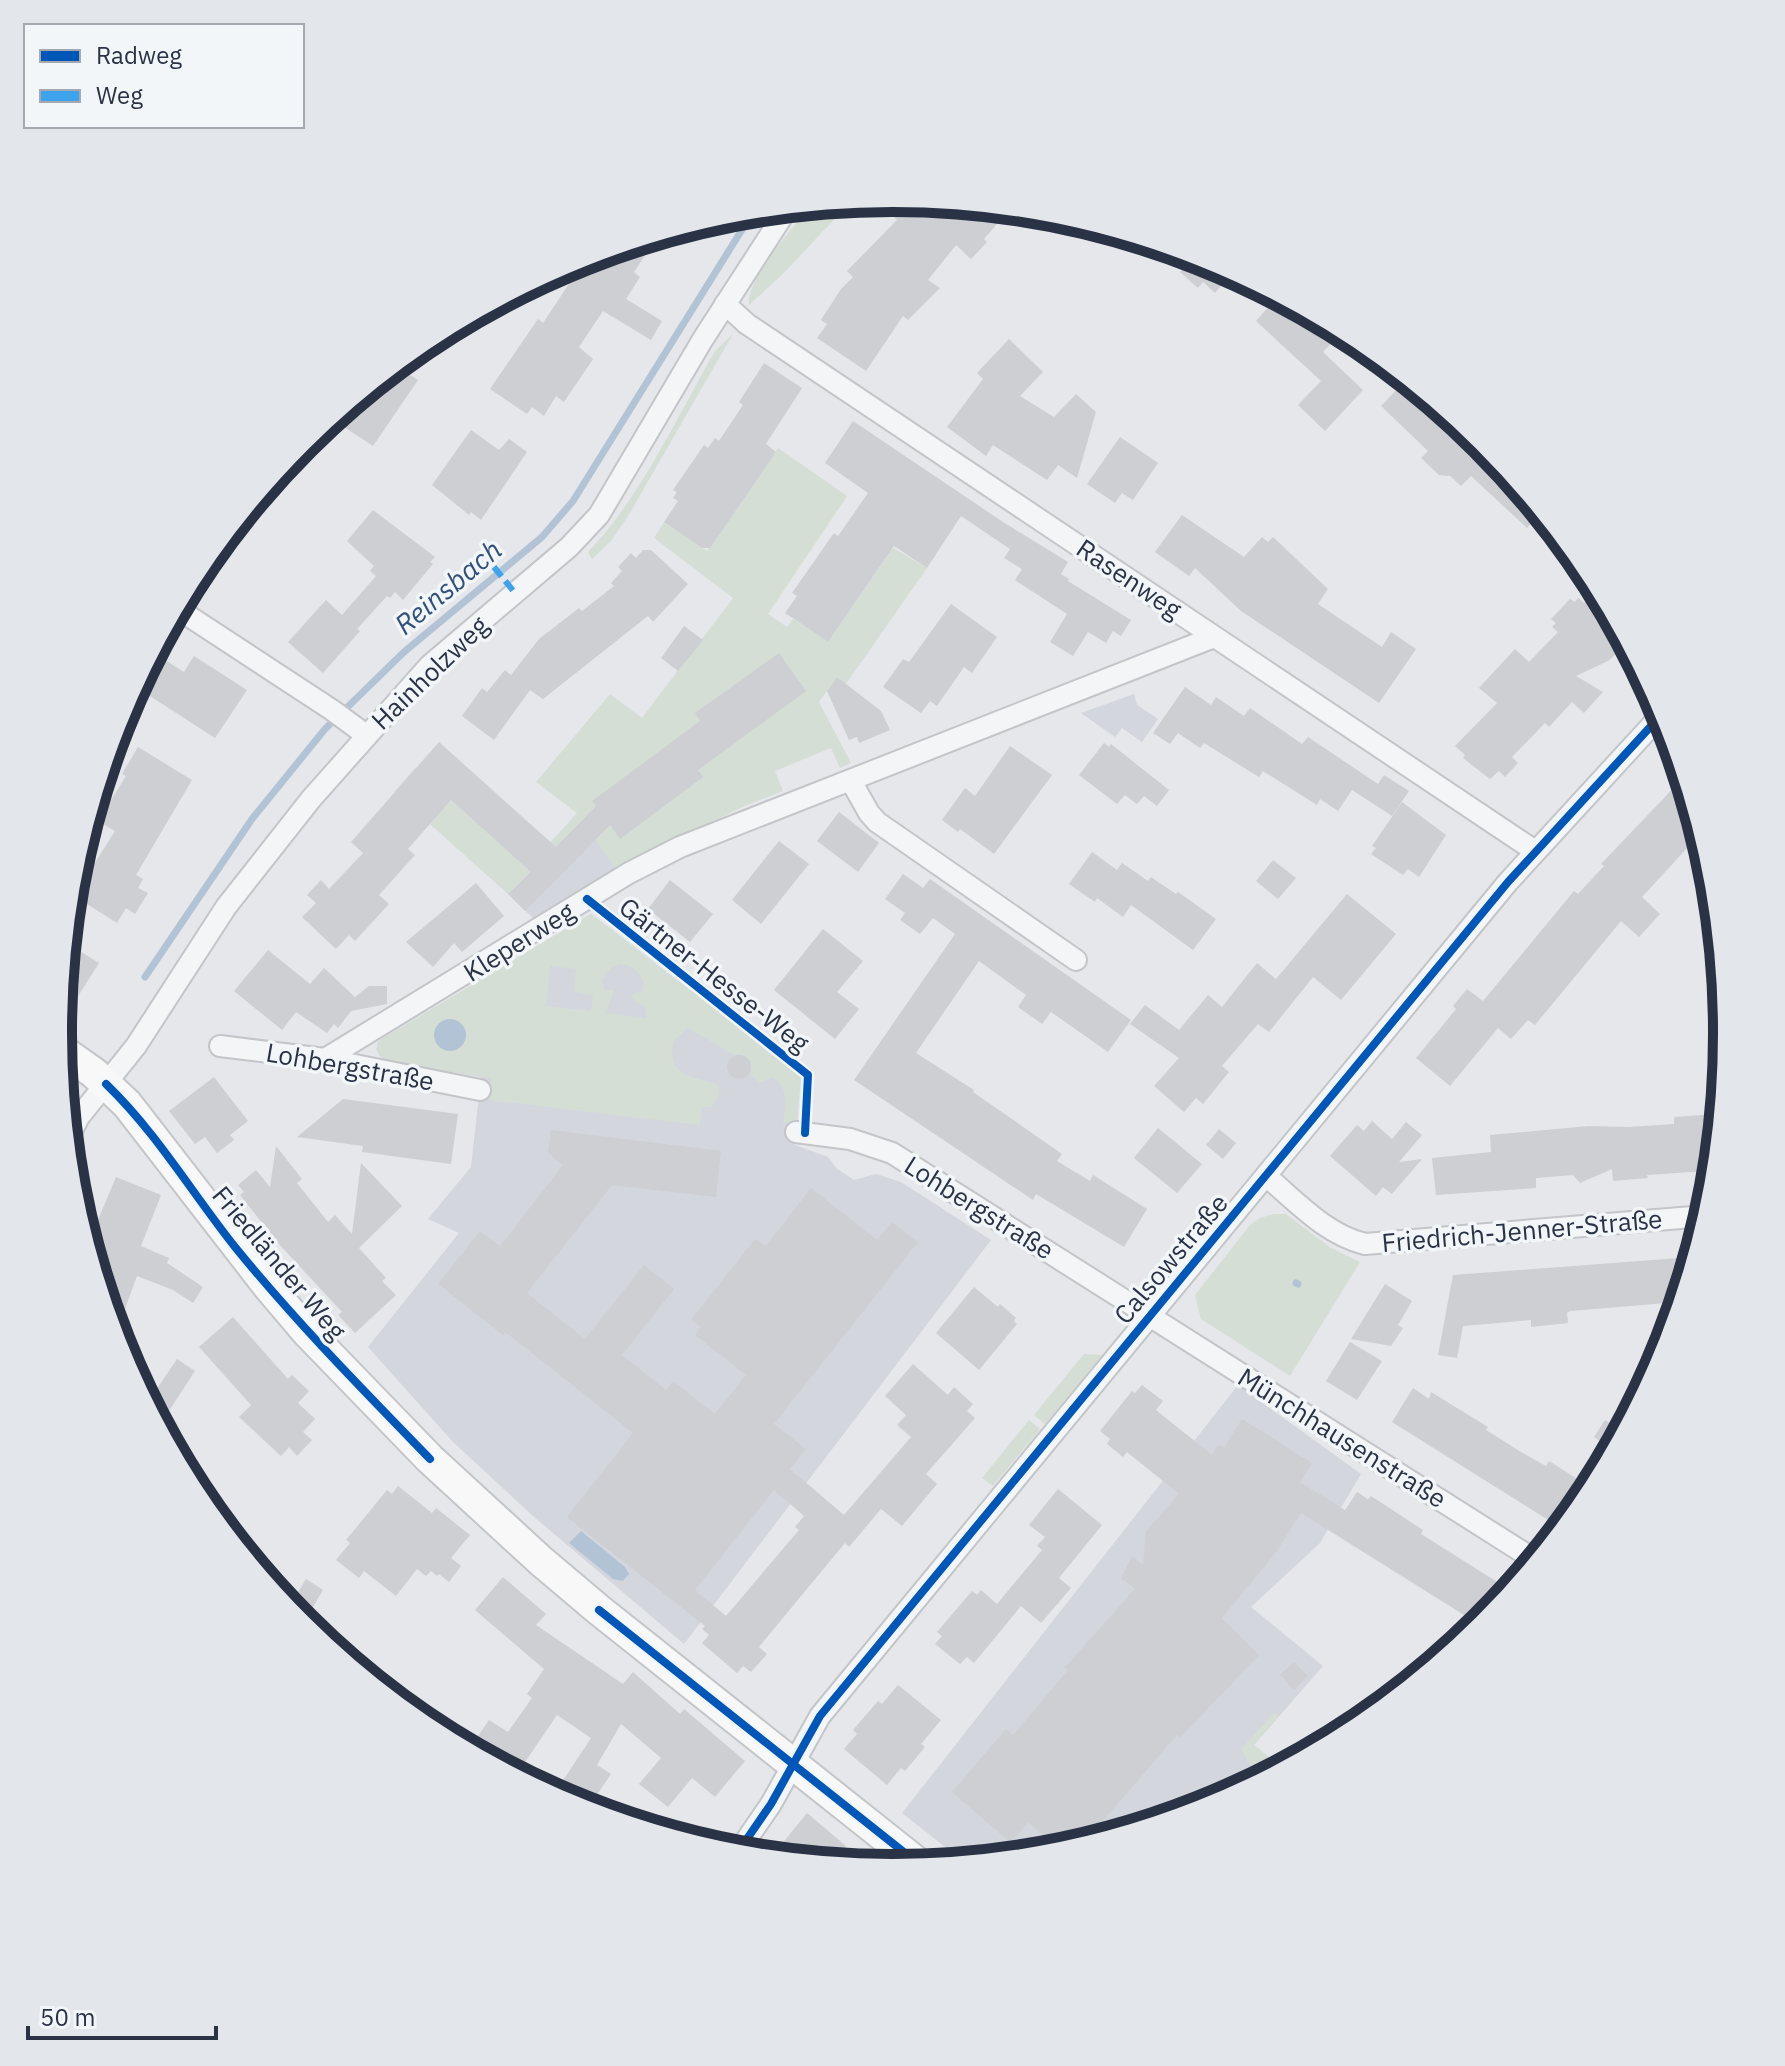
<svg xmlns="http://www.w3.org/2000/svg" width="1785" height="2066" font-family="'IBM Plex Sans',sans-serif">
<rect width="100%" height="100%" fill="#e5e7ea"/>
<g fill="#d3d6dd">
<path d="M 1134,694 L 1137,705 L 1158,719 L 1142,742 L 1122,728 L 1115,737 L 1081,713 Z"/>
<path d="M 579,823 L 596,840 L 617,870 L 535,920 L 508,894 Z"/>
<path d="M 591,914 L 801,1075 L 795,1145 L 828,1157 L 836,1168 L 854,1180 L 876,1174 L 901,1182 L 991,1240 L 684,1644 L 533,1516 L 453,1442 L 368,1347 L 459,1233 L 428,1219 L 471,1167 L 481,1077 L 386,1061 L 379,1055 L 377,1044 L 380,1040 Z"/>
<path d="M 1238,1385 L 1361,1474 L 1320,1543 L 1251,1607 L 1323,1666 L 1254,1745 L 1281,1767 L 1211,1804 L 1055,1852 L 963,1861 L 902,1813 Z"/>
</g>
<g fill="#d5ded5" fill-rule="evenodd">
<path d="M 831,205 L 840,213 L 784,273 L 749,305 C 745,281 794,226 810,207 Z"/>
<path d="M 733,334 L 628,516 L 611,541 L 592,559 L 588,552 C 641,497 677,417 715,351 Z"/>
<path d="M 778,448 L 847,496 L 768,614 L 787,627 L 793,619 L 828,642 L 893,548 L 927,568 L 846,684 L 837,677 L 819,702 L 851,763 L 840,768 L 831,748 L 775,771 L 783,791 L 742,807 L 617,870 L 582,821 L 508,894 L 394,792 L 415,768 L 505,848 L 547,846 L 577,813 L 536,782 L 610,694 L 642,718 L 733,598 L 654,538 L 664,522 L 707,551 Z"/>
<path d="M 591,914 L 801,1075 L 797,1123 L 783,1123 C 785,1104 790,1088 772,1077 L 761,1083 L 751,1076 L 751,1061 L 744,1055 L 734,1055 L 688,1028 L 674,1040 C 659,1100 747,1063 711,1107 L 702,1107 L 700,1125 L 489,1100 L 491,1078 L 386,1061 L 376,1050 L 380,1040 ZM 620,964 C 633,965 639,972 644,983 L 642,992 L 633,993 L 631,998 L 645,1007 L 647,1018 L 606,1013 L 614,990 L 605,991 L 602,980 L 612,967 ZM 550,966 L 576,969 L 574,992 L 593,995 L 591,1011 L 546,1006 Z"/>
<path d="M 1273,1214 L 1286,1214 L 1331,1248 L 1360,1262 L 1290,1376 L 1201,1319 L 1195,1295 L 1250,1225 L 1260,1218 Z"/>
<path d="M 1084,1354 L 1102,1355 L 1045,1424 L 1034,1415 Z"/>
<path d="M 1029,1420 L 1040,1429 L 993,1486 L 982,1478 Z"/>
<path d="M 1274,1713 L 1279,1716 L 1254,1745 L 1281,1767 L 1258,1779 L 1241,1749 Z"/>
</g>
<g fill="#b3c3d6">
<circle cx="450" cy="1035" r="16"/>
<path d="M 581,1531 L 625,1567 L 629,1574 L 623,1581 L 613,1579 L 569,1543 Z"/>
</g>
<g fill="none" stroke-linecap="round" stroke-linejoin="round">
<g stroke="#b3c3d6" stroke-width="7">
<path d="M 145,977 L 252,819 L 325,729 L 404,652 L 542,537 L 573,501 L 753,212"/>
<path d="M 1296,1283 L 1298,1284"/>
</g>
</g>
<g fill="#cdcfd3" fill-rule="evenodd">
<path d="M 895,199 L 1009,210 L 984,239 L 987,242 L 971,259 L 956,245 L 928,280 L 940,288 L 908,320 L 903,316 L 866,371 L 817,338 L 827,324 L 821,320 L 841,289 L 853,277 L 847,271 L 897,220 L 885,209 Z"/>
<path d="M 657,237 L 634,272 L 640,277 L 626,299 L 662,321 L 651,340 L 603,311 L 579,347 L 593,359 L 564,402 L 556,396 L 544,416 L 532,407 L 527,414 L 490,389 L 538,319 L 543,323 L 586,258 Z"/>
<path d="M 1195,257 L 1212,262 L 1232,273 L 1215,293 L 1203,282 L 1198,288 L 1180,272 Z"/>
<path d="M 1277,297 L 1342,332 L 1323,352 L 1363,390 L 1325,431 L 1298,405 L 1321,381 L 1256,321 Z"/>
<path d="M 1009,339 L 1043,372 L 1020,396 L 1054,417 L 1076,394 L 1096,412 L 1077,478 L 1058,465 L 1047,480 L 993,445 L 986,456 L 947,427 L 983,379 L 977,373 Z"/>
<path d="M 764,363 L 802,388 L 766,444 L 776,452 L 710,548 L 702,548 L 664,522 L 678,501 L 673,498 L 677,492 L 673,490 L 704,445 L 708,448 L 715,438 L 719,441 L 743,405 L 739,402 Z"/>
<path d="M 396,366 L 418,380 L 373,446 L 332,419 Z"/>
<path d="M 1406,380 L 1499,463 L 1540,513 L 1527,528 L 1471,476 L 1461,486 L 1450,476 L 1439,475 L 1421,458 L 1428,451 L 1381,406 Z"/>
<path d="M 853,421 L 1003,522 L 1068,562 L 1061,574 L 1069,579 L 1068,581 L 1131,620 L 1121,636 L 1113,631 L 1106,643 L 1088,632 L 1073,656 L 1050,642 L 1067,614 L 1015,580 L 1022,569 L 1004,558 L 1010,549 L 961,516 L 927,568 L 894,546 L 828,642 L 785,613 L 797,596 L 792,593 L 834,533 L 838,536 L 868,493 L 825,463 Z"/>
<path d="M 471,430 L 499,450 L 509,439 L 527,452 L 481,520 L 471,512 L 469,515 L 432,485 Z"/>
<path d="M 1120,437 L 1158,463 L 1133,500 L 1122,493 L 1115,503 L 1087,484 Z"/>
<path d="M 373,510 L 435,557 L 430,562 L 433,564 L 403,600 L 395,592 L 390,598 L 387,596 L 357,629 L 360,631 L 323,673 L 288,642 L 326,600 L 342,615 L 376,576 L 370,571 L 374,566 L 347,541 Z"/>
<path d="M 1182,515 L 1244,557 L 1262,537 L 1268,542 L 1273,537 L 1328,589 L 1318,604 L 1382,647 L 1391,632 L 1416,649 L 1379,703 L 1241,611 L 1195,568 L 1189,576 L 1155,552 Z"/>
<path d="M 643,550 L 651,550 L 688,584 L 653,622 L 648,616 L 543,699 L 530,690 L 494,740 L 462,716 L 482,688 L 487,692 L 505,670 L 511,675 L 539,639 L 579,608 L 582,611 L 614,586 L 611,583 L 622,571 L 618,567 L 631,553 L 636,558 Z"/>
<path d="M 1578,598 L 1584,603 L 1586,600 L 1621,634 L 1613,643 L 1615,655 L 1608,661 L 1576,676 L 1603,692 L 1584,713 L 1572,702 L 1549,727 L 1545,723 L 1512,757 L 1518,763 L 1505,777 L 1499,771 L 1490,779 L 1463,758 L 1465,755 L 1455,746 L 1497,703 L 1479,688 L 1515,649 L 1529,662 L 1558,632 L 1552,627 L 1556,623 L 1551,619 L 1570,599 L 1575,602 Z"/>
<path d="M 951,604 L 997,637 L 972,673 L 964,667 L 937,706 L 930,701 L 921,713 L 883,687 L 903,659 L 909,662 Z"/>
<path d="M 684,626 L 703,640 L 678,671 L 661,658 Z"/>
<path d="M 154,653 L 184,672 L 194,656 L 247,690 L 215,738 L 136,687 Z"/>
<path d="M 779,653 L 806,691 L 698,770 L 703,777 L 620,839 L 610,825 L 525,911 L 508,894 L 531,872 L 451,800 L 408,849 L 415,855 L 379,895 L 389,904 L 355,941 L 349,935 L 336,949 L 302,917 L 316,903 L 307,895 L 321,880 L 329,889 L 363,853 L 351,842 L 439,742 L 556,847 L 596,806 L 592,801 L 700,721 L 695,713 Z"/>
<path d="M 837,677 L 881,711 L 890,730 L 859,743 L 857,737 L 849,740 L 827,691 Z"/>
<path d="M 1185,687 L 1211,705 L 1216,697 L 1244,716 L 1250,708 L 1302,744 L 1308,737 L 1378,784 L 1384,775 L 1409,791 L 1392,816 L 1352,790 L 1338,811 L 1320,799 L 1317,805 L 1263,771 L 1259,777 L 1204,743 L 1200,748 L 1178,733 L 1170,744 L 1153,733 Z"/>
<path d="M 1104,743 L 1109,747 L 1111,744 L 1169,790 L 1157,806 L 1144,796 L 1137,804 L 1125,795 L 1117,804 L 1079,775 Z"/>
<path d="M 1010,746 L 1052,775 L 994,854 L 960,829 L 958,832 L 942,820 L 965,788 L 975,796 Z"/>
<path d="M 138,747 L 192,780 L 136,875 L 143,879 L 138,888 L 148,893 L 135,914 L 126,908 L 117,923 L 74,896 L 115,831 L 98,821 L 126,776 L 122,774 Z"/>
<path d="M 1683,778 L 1700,834 L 1642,897 L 1660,914 L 1639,937 L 1621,921 L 1535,1025 L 1528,1020 L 1511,1039 L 1498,1028 L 1450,1086 L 1416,1058 L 1456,1009 L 1453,1006 L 1467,989 L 1483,1001 L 1574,891 L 1578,894 L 1604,866 L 1601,864 Z"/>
<path d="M 1402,802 L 1446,835 L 1419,877 L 1408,869 L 1403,875 L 1371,854 L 1376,848 L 1372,846 Z"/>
<path d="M 839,812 L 879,843 L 858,872 L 817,841 Z"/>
<path d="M 779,841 L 809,864 L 761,924 L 732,900 Z"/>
<path d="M 1092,852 L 1117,870 L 1122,863 L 1148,881 L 1151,877 L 1176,894 L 1178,892 L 1216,919 L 1193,950 L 1131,905 L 1123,917 L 1097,898 L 1095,902 L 1069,884 Z"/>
<path d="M 1273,860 L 1296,878 L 1278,899 L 1256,881 Z"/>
<path d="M 903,874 L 923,888 L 930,879 L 1131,1020 L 1108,1052 L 1051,1012 L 1042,1024 L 1018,1007 L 1026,995 L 979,961 L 916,1053 L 974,1090 L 973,1092 L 1062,1154 L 1057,1161 L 1090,1181 L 1093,1175 L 1147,1209 L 1124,1247 L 1036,1194 L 1033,1200 L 854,1080 L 955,934 L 933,918 L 920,934 L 900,920 L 905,913 L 885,899 Z"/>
<path d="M 670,880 L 713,914 L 690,942 L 648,909 Z"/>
<path d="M 476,883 L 504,916 L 462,952 L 454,943 L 433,967 L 406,942 Z"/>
<path d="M 1347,894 L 1396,934 L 1341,1000 L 1313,977 L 1269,1032 L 1258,1024 L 1222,1066 L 1229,1072 L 1203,1104 L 1196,1098 L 1184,1112 L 1154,1086 L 1179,1058 L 1130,1024 L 1145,1005 L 1179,1030 L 1208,995 L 1222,1007 L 1257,963 L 1276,979 Z"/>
<path d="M 823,929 L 863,961 L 837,992 L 859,1009 L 835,1039 L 774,990 Z"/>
<path d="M 67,943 L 99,963 L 58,1028 Z"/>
<path d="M 268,950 L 310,984 L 324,968 L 355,997 L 369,986 L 387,986 L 387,1004 L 351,1011 L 338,1028 L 334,1024 L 327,1033 L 296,1012 L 282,1030 L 234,991 Z"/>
<circle cx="739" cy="1067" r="12"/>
<path d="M 214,1077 L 248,1121 L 230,1135 L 234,1140 L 217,1153 L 205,1137 L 195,1144 L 169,1111 Z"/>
<path d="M 343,1099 L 458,1114 L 451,1164 L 362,1152 L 363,1146 L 297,1137 Z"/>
<path d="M 1716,1114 L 1714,1163 L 1706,1164 L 1707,1171 L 1647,1175 L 1648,1178 L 1613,1181 L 1612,1169 L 1580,1183 L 1573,1175 L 1536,1178 L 1536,1188 L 1436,1195 L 1432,1158 L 1491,1152 L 1490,1135 L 1589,1126 L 1628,1127 L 1674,1124 L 1674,1117 Z"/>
<path d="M 1372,1121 L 1392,1139 L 1406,1122 L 1422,1135 L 1399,1162 L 1422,1159 L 1392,1194 L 1383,1187 L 1376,1196 L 1330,1156 L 1357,1125 L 1364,1131 Z"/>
<path d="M 1158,1128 L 1202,1164 L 1177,1193 L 1134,1158 Z"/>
<path d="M 1219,1129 L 1236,1143 L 1223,1159 L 1206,1145 Z"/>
<path d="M 551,1130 L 721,1151 L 716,1197 L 612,1185 L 527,1293 L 585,1339 L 644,1265 L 674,1289 L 622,1355 L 666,1390 L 673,1381 L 715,1414 L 746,1375 L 695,1335 L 701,1327 L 691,1320 L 755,1239 L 766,1246 L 811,1188 L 877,1240 L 892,1222 L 918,1242 L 774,1424 L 806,1449 L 790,1469 L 844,1515 L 911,1437 L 897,1425 L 906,1415 L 885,1396 L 913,1364 L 948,1395 L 954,1387 L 973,1404 L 967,1411 L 975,1418 L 926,1474 L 937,1484 L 902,1526 L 881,1509 L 849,1547 L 845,1543 L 759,1647 L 767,1654 L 751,1672 L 743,1666 L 737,1673 L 702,1643 L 709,1635 L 702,1629 L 705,1626 L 567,1517 L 633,1433 L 505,1332 L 503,1335 L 438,1284 L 480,1231 L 500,1246 L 563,1165 L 548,1153 ZM 774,1490 L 804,1516 L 795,1527 L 799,1530 L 726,1616 L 695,1590 Z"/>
<path d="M 276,1146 L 302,1179 L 297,1183 L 328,1222 L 335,1215 L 352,1234 L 361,1163 L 402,1206 L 359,1248 L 386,1278 L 382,1281 L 396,1295 L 355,1333 L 338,1315 L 342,1312 L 277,1242 L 240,1195 L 244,1192 L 238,1185 L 256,1170 L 270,1187 Z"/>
<path d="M 116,1177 L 161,1195 L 141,1246 L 169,1258 L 167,1263 L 203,1287 L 193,1303 L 173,1290 L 137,1276 L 116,1333 L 84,1228 L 93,1232 Z"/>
<path d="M 1692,1257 L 1679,1302 L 1570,1311 L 1567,1313 L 1568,1323 L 1531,1327 L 1531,1320 L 1463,1326 L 1457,1358 L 1438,1355 L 1453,1275 Z"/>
<path d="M 1385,1284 L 1412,1301 L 1398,1325 L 1403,1328 L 1391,1346 L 1351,1339 Z"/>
<path d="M 974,1287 L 998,1307 L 1000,1304 L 1016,1318 L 1014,1321 L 1017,1324 L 979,1370 L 936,1333 Z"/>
<path d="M 233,1317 L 288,1379 L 292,1375 L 309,1391 L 298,1403 L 315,1419 L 303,1432 L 312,1440 L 297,1456 L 289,1447 L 281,1456 L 239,1417 L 251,1405 L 199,1347 Z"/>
<path d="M 1350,1342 L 1382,1361 L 1357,1400 L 1326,1381 Z"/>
<path d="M 177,1359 L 195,1371 L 165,1417 L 151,1408 L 148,1402 Z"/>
<path d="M 1142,1385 L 1163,1401 L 1156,1410 L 1212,1455 L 1218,1445 L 1224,1447 L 1242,1419 L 1312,1463 L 1300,1482 L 1345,1510 L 1357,1492 L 1368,1499 L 1371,1496 L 1423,1530 L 1421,1534 L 1510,1590 L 1480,1625 L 1301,1513 L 1277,1551 L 1222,1618 L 1259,1655 L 1180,1738 L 1177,1735 L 1084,1843 L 1060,1850 L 1028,1822 L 1011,1843 L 952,1792 L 1006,1729 L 1013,1735 L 1068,1670 L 1065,1667 L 1135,1589 L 1121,1578 L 1132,1556 L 1143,1565 L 1146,1531 L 1179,1494 L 1127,1452 L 1123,1457 L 1107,1444 L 1110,1439 L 1100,1431 L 1132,1391 L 1135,1393 Z"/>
<path d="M 1413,1388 L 1429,1399 L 1431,1392 L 1488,1427 L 1486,1430 L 1521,1452 L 1546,1466 L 1549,1461 L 1587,1485 L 1582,1494 L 1586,1497 L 1561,1528 L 1392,1422 Z"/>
<path d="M 1605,1420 L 1622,1431 L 1612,1449 L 1594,1437 Z"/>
<path d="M 398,1486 L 432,1513 L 436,1508 L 470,1535 L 451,1558 L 461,1566 L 449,1582 L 439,1574 L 437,1576 L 431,1571 L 426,1576 L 417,1569 L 396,1596 L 364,1571 L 359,1578 L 336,1560 L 350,1543 L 346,1540 L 387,1490 L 392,1494 Z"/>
<path d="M 1058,1489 L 1102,1525 L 1059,1578 L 1071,1588 L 1041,1623 L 1021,1606 L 974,1663 L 967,1657 L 960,1664 L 935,1644 L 942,1636 L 937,1632 L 972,1591 L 977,1595 L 981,1590 L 997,1604 L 1042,1550 L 1037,1546 L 1045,1537 L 1029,1525 Z"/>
<path d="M 503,1577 L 546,1614 L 536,1625 L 623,1684 L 633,1672 L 680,1714 L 684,1709 L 745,1761 L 715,1797 L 692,1778 L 668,1807 L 639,1784 L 661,1758 L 621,1724 L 597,1765 L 611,1774 L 588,1808 L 554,1794 L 591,1738 L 557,1715 L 517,1774 L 469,1749 L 489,1720 L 508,1732 L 532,1698 L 527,1694 L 544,1669 L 475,1610 Z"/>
<path d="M 306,1579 L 323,1590 L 303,1624 L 289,1607 Z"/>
<path d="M 1294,1662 L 1308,1676 L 1294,1690 L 1280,1675 Z"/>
<path d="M 898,1685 L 941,1720 L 921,1744 L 925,1747 L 905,1771 L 901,1768 L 887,1785 L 844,1749 L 857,1734 L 853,1730 L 878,1701 L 882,1704 Z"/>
<path d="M 807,1813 L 846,1846 L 843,1849 L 862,1864 L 772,1856 Z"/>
</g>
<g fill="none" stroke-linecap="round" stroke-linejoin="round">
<g stroke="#c3c5c8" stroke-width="24">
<g id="street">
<path d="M 725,304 L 747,324 L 1535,851"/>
<path d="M 178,609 L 332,710 L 366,735"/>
<path d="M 851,781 L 869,813 L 877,822 L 1076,960"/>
<path d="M 220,1046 L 325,1059 L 480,1090"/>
<path d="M 325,1059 L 629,873 L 680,847 L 1214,637"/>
<path d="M 796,1132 L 850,1139 L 892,1153 L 1535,1560"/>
<path d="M 68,1139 L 79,1117 L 136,1046 L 226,907 L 311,799 L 430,665 L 569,547 L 599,515 L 703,339 L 787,209"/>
<path d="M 1266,1176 C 1297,1202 1325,1234 1365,1244 L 1705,1216"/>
<path d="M 738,1852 L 771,1804 L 820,1716 L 1508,882 L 1663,713"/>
</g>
</g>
<g stroke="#c3c5c8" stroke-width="34">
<path id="secondary" d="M 60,1049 L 94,1073 L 127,1104 L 268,1286 L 307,1332 L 430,1459 L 541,1561 L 599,1610 L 920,1865"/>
</g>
<use href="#street" stroke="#f4f5f7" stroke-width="20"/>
<use href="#secondary" stroke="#f8f8f8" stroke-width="30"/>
<path stroke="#3ea3ec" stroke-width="6" stroke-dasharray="12 6" stroke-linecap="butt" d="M 494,567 L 515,593"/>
<g stroke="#f3f6f9" stroke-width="13">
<g id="cycleway">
<path d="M 587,899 L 808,1075 L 805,1133"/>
<path d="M 106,1084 C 156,1132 192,1193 235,1247 C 296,1322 363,1390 430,1459"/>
<path d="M 599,1610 L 920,1865"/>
<path d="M 738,1852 L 771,1804 L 820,1716 L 1508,882 L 1663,713"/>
</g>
</g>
<use href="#cycleway" stroke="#0057b8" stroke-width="8"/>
</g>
<g text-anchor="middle" stroke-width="7" stroke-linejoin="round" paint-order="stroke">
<g font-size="26" fill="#2a3346" stroke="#f3f6f9">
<text transform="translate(1129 579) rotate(34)" y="9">Rasenweg</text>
<text transform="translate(430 673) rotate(-44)" y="9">Hainholzweg</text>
<text transform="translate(519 942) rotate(-32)" y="9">Kleperweg</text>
<text transform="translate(714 975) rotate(38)" y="9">Gärtner-Hesse-Weg</text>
<text transform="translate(350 1067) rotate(10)" y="9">Lohbergstraße</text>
<text transform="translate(979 1208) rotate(32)" y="9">Lohbergstraße</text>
<text transform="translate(1522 1231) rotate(-5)" y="9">Friedrich-Jenner-Straße</text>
<text transform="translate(1171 1259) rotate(-50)" y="9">Calsowstraße</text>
<text transform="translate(279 1263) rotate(50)" y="9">Friedländer Weg</text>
<text transform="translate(1342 1438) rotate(32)" y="9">Münchhausenstraße</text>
</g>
<g font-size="28" font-style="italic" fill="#31507c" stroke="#f3f6f9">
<text transform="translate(448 587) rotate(-40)" y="10">Reinsbach</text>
</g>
</g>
<path d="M0 0H1785V2066H0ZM892 212H893A820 820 0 0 1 1713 1032V1034A820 820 0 0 1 893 1854H892A820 820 0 0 1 72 1034V1032A820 820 0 0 1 892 212Z" fill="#e3e6eb" fill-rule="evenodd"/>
<path fill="none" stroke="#2a3346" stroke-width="10" d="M892 212H893A820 820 0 0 1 1713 1032V1034A820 820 0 0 1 893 1854H892A820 820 0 0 1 72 1034V1032A820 820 0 0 1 892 212Z"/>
<rect x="24" y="24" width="280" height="104" fill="#f3f6f9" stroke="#a3a8b1" stroke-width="2"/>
<rect x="40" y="50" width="40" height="12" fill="#0057b8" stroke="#a3a8b1" stroke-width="2"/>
<text x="96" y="64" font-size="24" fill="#2a3346">Radweg</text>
<rect x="40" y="90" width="40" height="12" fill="#3ea3ec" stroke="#a3a8b1" stroke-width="2"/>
<text x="96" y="104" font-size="24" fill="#2a3346">Weg</text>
<path d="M28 2026v12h188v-12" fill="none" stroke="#2a3346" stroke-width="4"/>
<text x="40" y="2026" font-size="24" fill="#2a3346" stroke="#f3f6f9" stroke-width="6" paint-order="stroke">50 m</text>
</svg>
